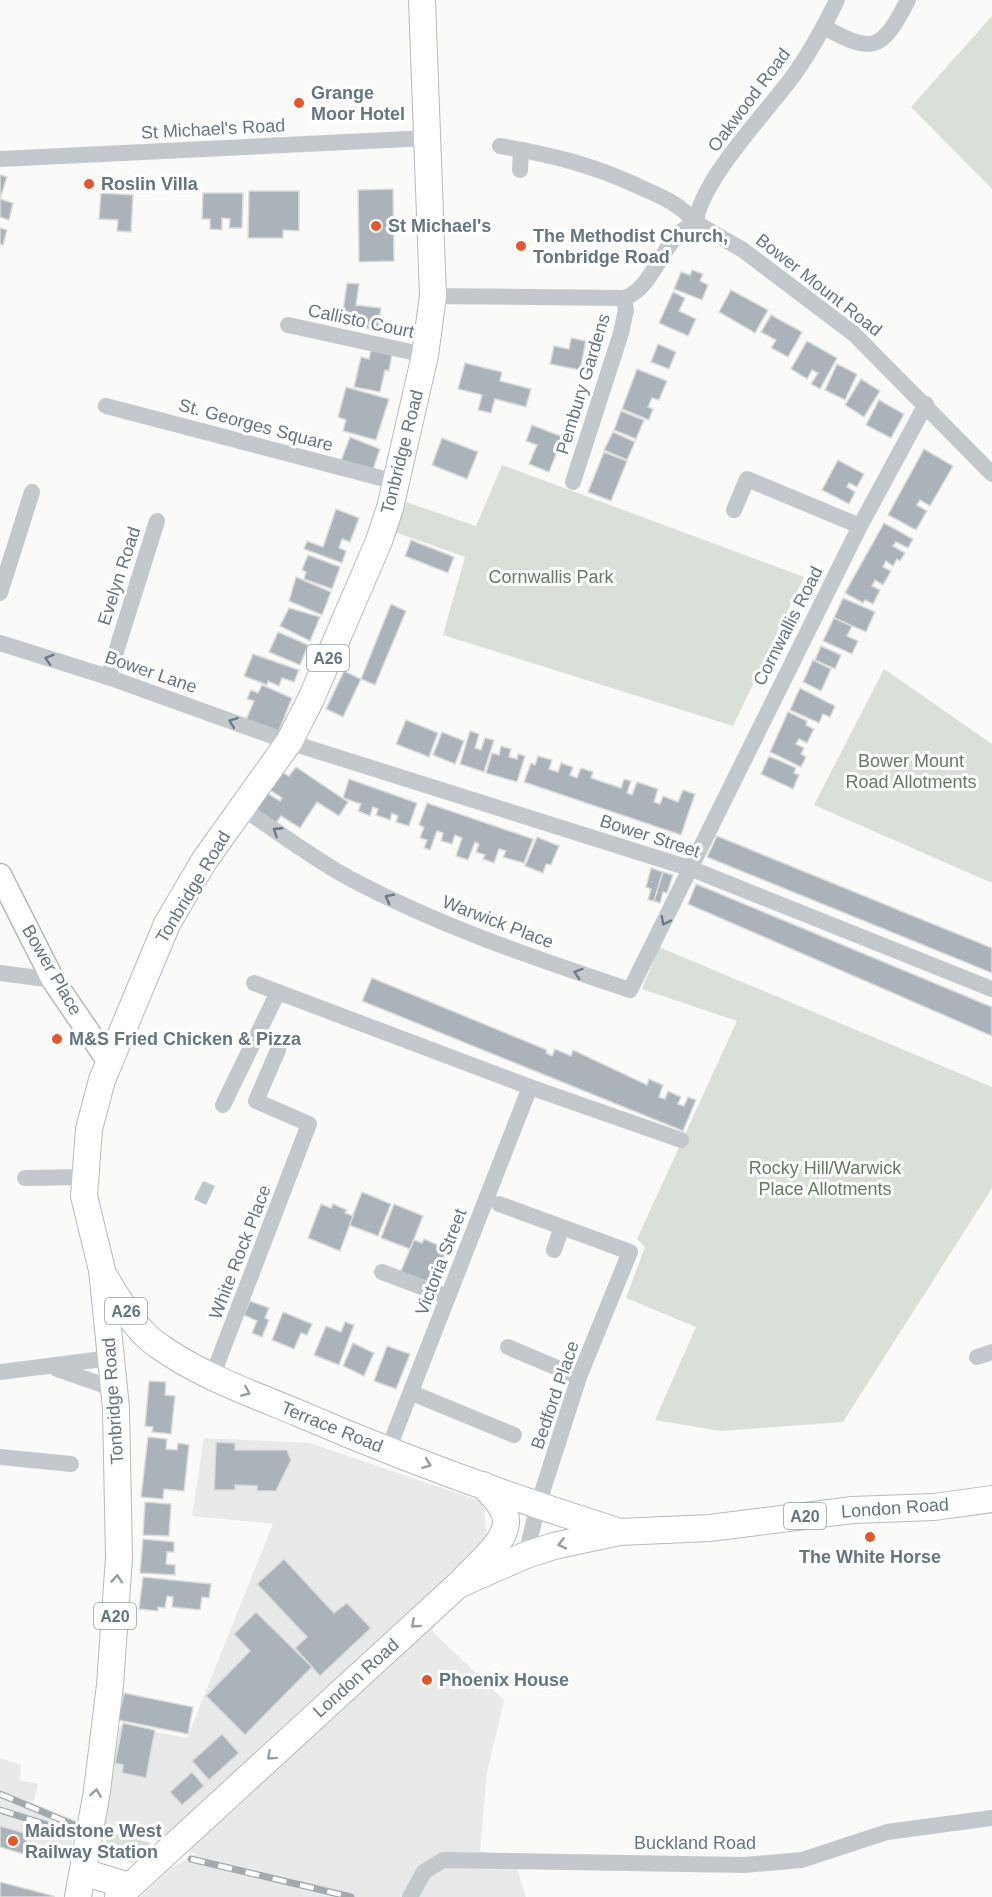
<svg xmlns="http://www.w3.org/2000/svg" width="992" height="1897" font-family="Helvetica,sans-serif">
<rect width="100%" height="100%" fill="#fafaf8"/>
<g fill="#e8e9e9">
<path d="M 204,1438 L 310,1443 L 483,1502 L 487,1533 L 432,1631 L 504,1700 L 487,1772 L 480,1851 L 513,1856 L 526,1897 L 140,1897 L 171,1868 L 196,1854 L 103,1823 L 111,1724 L 187,1738 L 273,1524 L 192,1516 Z"/>
<path d="M 0,1758 L 21,1765 L 20,1780 L 38,1784 L 33,1803 L 76,1820 L 70,1856 L 23,1854 L 0,1847 Z"/>
</g>
<g fill="#dadfd7">
<path d="M 992,16 L 992,189 L 911,107 Z"/>
<path d="M 502,465 L 804,577 L 733,726 L 443,635 L 465,557 L 392,531 L 400,500 L 476,526 Z"/>
<path d="M 884,669 L 992,744 L 992,883 L 814,805 Z"/>
<path d="M 659,947 L 992,1087 L 992,1188 L 843,1422 L 721,1431 L 655,1420 L 696,1327 L 626,1298 L 645,1247 L 637,1239 L 737,1021 L 642,989 Z"/>
<path d="M 106,1831 L 151,1843 L 132,1863 L 106,1853 Z"/>
</g>
<path fill="#bbc7cb" d="M 203,1181 L 215,1186 L 206,1205 L 194,1199 Z"/>
<g fill="#aab3b9" stroke="#dcdcda" stroke-width="1.5">
<path d="M 0,175 L 7,177 L 0,199 L 13,203 L 9,220 L 0,217 Z"/>
<path d="M 393,189 L 394,261 L 359,262 L 358,190 Z"/>
<path d="M 249,191 L 299,191 L 299,231 L 283,230 L 283,238 L 248,238 Z"/>
<path d="M 101,193 L 133,195 L 131,232 L 117,231 L 118,220 L 99,219 Z"/>
<path d="M 203,193 L 243,193 L 242,228 L 229,228 L 230,219 L 222,218 L 222,230 L 210,229 L 210,219 L 202,219 Z"/>
<path d="M 0,228 L 7,230 L 3,245 L 0,244 Z"/>
<path d="M 692,270 L 703,274 L 700,281 L 708,285 L 702,300 L 674,289 L 681,272 L 690,275 Z"/>
<path d="M 347,283 L 359,284 L 356,305 L 381,308 L 378,330 L 341,324 Z"/>
<path d="M 731,290 L 768,310 L 755,333 L 719,312 Z"/>
<path d="M 673,292 L 685,298 L 679,311 L 696,319 L 688,336 L 659,323 Z"/>
<path d="M 771,315 L 802,332 L 788,357 L 771,348 L 776,340 L 761,332 Z"/>
<path d="M 571,338 L 586,341 L 580,370 L 550,364 L 554,346 L 569,349 Z"/>
<path d="M 807,341 L 837,358 L 820,389 L 811,384 L 818,373 L 812,370 L 807,379 L 791,369 Z"/>
<path d="M 658,344 L 676,352 L 669,369 L 651,362 Z"/>
<path d="M 371,349 L 392,354 L 389,371 L 385,370 L 380,392 L 354,387 L 361,357 L 369,359 Z"/>
<path d="M 465,363 L 502,372 L 500,381 L 531,389 L 526,407 L 495,399 L 491,413 L 478,410 L 482,395 L 458,389 Z"/>
<path d="M 837,364 L 857,374 L 845,400 L 825,390 Z"/>
<path d="M 637,369 L 667,381 L 659,400 L 652,398 L 648,407 L 653,409 L 649,420 L 622,409 Z"/>
<path d="M 861,379 L 880,391 L 864,417 L 845,405 Z"/>
<path d="M 346,387 L 389,399 L 376,440 L 343,431 L 346,420 L 338,417 Z"/>
<path d="M 879,400 L 904,414 L 891,438 L 866,425 Z"/>
<path d="M 621,411 L 644,420 L 636,439 L 614,430 Z"/>
<path d="M 532,425 L 563,437 L 549,472 L 529,464 L 537,445 L 526,441 Z"/>
<path d="M 613,432 L 635,442 L 627,460 L 604,450 Z"/>
<path d="M 350,437 L 380,449 L 372,472 L 341,461 Z"/>
<path d="M 442,438 L 478,452 L 467,479 L 432,465 Z"/>
<path d="M 924,449 L 953,466 L 930,506 L 920,500 L 917,505 L 927,511 L 916,530 L 888,515 Z"/>
<path d="M 604,452 L 627,461 L 611,501 L 588,492 Z"/>
<path d="M 838,460 L 864,474 L 857,487 L 849,483 L 847,487 L 855,492 L 849,504 L 822,490 Z"/>
<path d="M 336,509 L 359,518 L 350,542 L 342,539 L 339,548 L 346,551 L 342,563 L 304,549 L 307,541 L 323,547 Z"/>
<path d="M 884,523 L 913,539 L 908,548 L 896,542 L 893,546 L 905,553 L 900,561 L 897,559 L 893,566 L 886,561 L 883,567 L 891,571 L 883,585 L 875,580 L 872,586 L 880,590 L 873,604 L 865,600 L 863,603 L 845,593 Z"/>
<path d="M 411,540 L 454,557 L 448,573 L 405,556 Z"/>
<path d="M 308,555 L 340,567 L 332,589 L 304,579 L 306,572 L 302,570 Z"/>
<path d="M 296,577 L 331,592 L 322,615 L 289,601 Z"/>
<path d="M 843,598 L 875,612 L 866,632 L 834,618 Z"/>
<path d="M 391,604 L 406,611 L 375,685 L 361,679 Z"/>
<path d="M 289,608 L 320,617 L 310,641 L 280,626 Z"/>
<path d="M 834,618 L 852,626 L 847,636 L 858,641 L 852,654 L 823,641 Z"/>
<path d="M 278,632 L 308,645 L 300,665 L 269,652 Z"/>
<path d="M 821,646 L 841,655 L 835,669 L 815,660 Z"/>
<path d="M 253,654 L 299,670 L 294,682 L 282,678 L 279,686 L 268,681 L 267,685 L 244,676 Z"/>
<path d="M 813,660 L 831,669 L 821,691 L 803,682 Z"/>
<path d="M 344,671 L 361,679 L 343,717 L 326,709 Z"/>
<path d="M 262,685 L 292,698 L 278,733 L 246,720 L 254,701 L 247,699 L 251,690 L 258,693 Z"/>
<path d="M 800,688 L 835,706 L 830,717 L 823,714 L 819,723 L 790,710 Z"/>
<path d="M 788,712 L 807,721 L 806,725 L 814,729 L 807,743 L 799,739 L 796,744 L 804,748 L 801,754 L 806,757 L 801,767 L 770,752 Z"/>
<path d="M 406,720 L 438,733 L 429,757 L 396,744 Z"/>
<path d="M 470,731 L 479,734 L 475,748 L 481,750 L 485,738 L 494,740 L 484,772 L 460,764 Z"/>
<path d="M 442,732 L 464,741 L 455,764 L 433,755 Z"/>
<path d="M 501,746 L 511,749 L 509,757 L 517,759 L 518,754 L 525,756 L 517,782 L 486,773 L 492,753 L 499,755 Z"/>
<path d="M 538,756 L 552,760 L 549,769 L 558,772 L 561,763 L 573,767 L 570,775 L 577,778 L 581,768 L 593,772 L 591,778 L 621,788 L 624,779 L 631,781 L 627,793 L 632,795 L 637,782 L 658,789 L 654,802 L 660,804 L 663,796 L 678,802 L 683,790 L 695,794 L 681,835 L 524,782 L 531,763 L 535,765 Z"/>
<path d="M 769,756 L 796,768 L 794,773 L 799,775 L 793,789 L 761,774 Z"/>
<path d="M 296,767 L 348,802 L 339,816 L 317,802 L 300,828 L 281,816 L 273,827 L 253,814 L 267,793 L 280,801 L 282,798 L 270,790 L 282,772 L 289,776 Z"/>
<path d="M 349,779 L 417,803 L 409,826 L 396,822 L 398,816 L 392,813 L 390,820 L 376,815 L 378,809 L 373,807 L 370,816 L 358,811 L 361,804 L 343,798 Z"/>
<path d="M 427,803 L 533,839 L 524,863 L 503,857 L 506,851 L 499,849 L 494,863 L 483,859 L 485,855 L 476,852 L 479,844 L 475,842 L 468,860 L 456,856 L 462,838 L 455,835 L 452,844 L 441,841 L 443,833 L 437,831 L 430,850 L 424,848 L 427,840 L 420,838 L 424,827 L 419,825 Z"/>
<path d="M 717,836 L 992,948 L 992,973 L 707,857 Z"/>
<path d="M 537,837 L 559,846 L 551,865 L 546,864 L 543,873 L 525,866 Z"/>
<path d="M 651,868 L 663,872 L 654,901 L 648,900 L 651,889 L 646,887 Z"/>
<path d="M 663,872 L 673,875 L 667,893 L 663,892 L 660,903 L 654,901 Z"/>
<path d="M 696,884 L 992,1007 L 992,1036 L 688,904 Z"/>
<path d="M 372,978 L 547,1050 L 546,1053 L 552,1056 L 555,1049 L 571,1056 L 573,1050 L 647,1085 L 649,1079 L 663,1085 L 659,1097 L 665,1099 L 668,1091 L 681,1097 L 678,1104 L 684,1106 L 688,1097 L 696,1100 L 683,1131 L 362,1001 Z"/>
<path d="M 362,1192 L 391,1204 L 378,1236 L 349,1225 Z"/>
<path d="M 321,1204 L 331,1208 L 333,1204 L 347,1210 L 345,1213 L 353,1216 L 340,1251 L 308,1238 Z"/>
<path d="M 394,1204 L 423,1216 L 410,1249 L 381,1238 Z"/>
<path d="M 424,1239 L 438,1245 L 437,1249 L 446,1252 L 433,1286 L 400,1273 L 414,1240 L 422,1243 Z"/>
<path d="M 250,1301 L 269,1308 L 265,1318 L 269,1320 L 262,1337 L 252,1333 L 257,1321 L 244,1315 Z"/>
<path d="M 283,1312 L 312,1324 L 307,1335 L 301,1333 L 294,1349 L 272,1340 Z"/>
<path d="M 345,1322 L 354,1325 L 339,1365 L 314,1355 L 326,1326 L 341,1332 Z"/>
<path d="M 353,1343 L 374,1353 L 364,1376 L 343,1366 Z"/>
<path d="M 387,1346 L 410,1354 L 396,1389 L 374,1381 Z"/>
<path d="M 149,1381 L 166,1382 L 165,1395 L 175,1396 L 171,1434 L 152,1432 L 153,1427 L 145,1426 Z"/>
<path d="M 148,1437 L 167,1439 L 166,1449 L 177,1450 L 178,1443 L 189,1445 L 184,1491 L 164,1489 L 163,1499 L 141,1497 Z"/>
<path d="M 216,1442 L 235,1443 L 235,1450 L 287,1450 L 291,1460 L 276,1491 L 257,1491 L 257,1486 L 235,1485 L 235,1490 L 214,1490 Z"/>
<path d="M 145,1502 L 171,1504 L 169,1536 L 143,1535 Z"/>
<path d="M 143,1539 L 174,1542 L 174,1552 L 167,1552 L 166,1564 L 175,1565 L 175,1575 L 140,1573 Z"/>
<path d="M 284,1559 L 334,1613 L 347,1603 L 371,1628 L 320,1676 L 295,1648 L 307,1637 L 257,1584 Z"/>
<path d="M 143,1577 L 211,1584 L 209,1598 L 202,1597 L 200,1610 L 172,1607 L 173,1597 L 167,1596 L 165,1608 L 158,1607 L 158,1611 L 139,1609 Z"/>
<path d="M 256,1612 L 312,1667 L 245,1735 L 206,1696 L 250,1651 L 234,1634 Z"/>
<path d="M 124,1693 L 193,1707 L 188,1734 L 118,1720 Z"/>
<path d="M 123,1723 L 155,1730 L 146,1778 L 122,1773 L 123,1765 L 115,1763 Z"/>
<path d="M 222,1734 L 239,1753 L 209,1780 L 192,1761 Z"/>
<path d="M 192,1772 L 204,1786 L 182,1805 L 170,1792 Z"/>
<path d="M 0,1826 L 28,1834 L 23,1854 L 0,1847 Z"/>
<path d="M 0,1882 L 54,1896 L 54,1897 L 0,1897 Z"/>
</g>
<g fill="none" stroke-linecap="round" stroke-linejoin="round">
<g stroke="#b3babf" stroke-width="25">
<path id="secondary" d="M 0,875 L 53,980 L 109,1062"/>
</g>
<g stroke="#b5babe" stroke-width="28">
<g id="primary">
<path d="M 106,1279 C 120,1302 136,1331 159,1346 C 201,1376 250,1393 298,1413 C 402,1458 509,1497 617,1531"/>
<path d="M 464,1579 C 478,1563 515,1536 504,1512 C 500,1502 490,1493 483,1485"/>
<path d="M 83,1872 L 129,1886"/>
<path d="M 78,1897 L 97,1791 L 110,1685 L 119,1558 L 116,1408 L 102,1270 L 84,1196 L 89,1129 L 102,1080 L 167,924 L 204,861 L 289,742 L 311,699 L 379,541 L 390,508 L 425,355 L 433,296 L 422,0"/>
<path d="M 118,1897 L 458,1585 L 526,1555 L 554,1546 L 619,1532 L 710,1528 L 853,1510 L 934,1507 L 992,1499"/>
</g>
</g>
<g stroke="#c3c8cc" stroke-width="16">
<path d="M 824,27 C 874,55 882,50 908,0"/>
<path d="M 500,146 C 552,155 594,165 642,188 C 663,197 681,205 696,223"/>
<path d="M 0,159 L 429,138"/>
<path d="M 520,170 L 521,150"/>
<path d="M 696,223 C 699,181 770,109 796,72 C 812,49 825,25 837,0"/>
<path d="M 433,296 L 624,298 C 656,288 662,234 696,223 L 743,250 L 854,334 L 992,474"/>
<path d="M 288,325 L 425,355"/>
<path d="M 106,406 L 396,482"/>
<path d="M 573,482 L 621,333 L 626,310 L 624,298"/>
<path d="M 734,510 L 747,479 L 860,526"/>
<path d="M 0,593 L 32,492"/>
<path d="M 0,643 L 108,677 L 289,742 L 692,869 L 992,989"/>
<path d="M 108,677 L 157,521"/>
<path d="M 242,808 C 277,831 312,858 349,878 C 439,926 534,958 630,990 L 860,526 L 926,404"/>
<path d="M 0,973 L 53,980"/>
<path d="M 254,983 L 530,1087 L 681,1140"/>
<path d="M 223,1105 L 278,992"/>
<path d="M 25,1178 L 86,1177"/>
<path d="M 499,1204 L 630,1252 L 579,1377 L 538,1505 L 526,1555"/>
<path d="M 554,1250 L 561,1229"/>
<path d="M 382,1272 L 448,1297"/>
<path d="M 508,1347 L 579,1377"/>
<path d="M 977,1357 L 992,1352"/>
<path d="M 57,1369 L 103,1385 L 115,1396"/>
<path d="M 0,1372 L 111,1358"/>
<path d="M 212,1377 L 309,1124 L 256,1101 L 278,1050"/>
<path d="M 412,1393 L 514,1435"/>
<path d="M 388,1450 L 530,1087"/>
<path d="M 0,1457 L 71,1464"/>
<path d="M 410,1897 L 424,1872 L 443,1860 L 744,1865 L 802,1860 L 887,1832 L 992,1818"/>
</g>
<use href="#secondary" stroke="#fff" stroke-width="22"/>
<use href="#primary" stroke="#fff" stroke-width="26"/>
<g stroke="#a2aab0" stroke-width="7">
<g id="rail">
<path d="M 0,1794 L 74,1825"/>
<path d="M 0,1810 L 73,1833"/>
<path d="M 191,1859 L 351,1897"/>
</g>
</g>
<use href="#rail" stroke="#fff" stroke-width="4.5" stroke-dasharray="14" stroke-linecap="butt"/>
</g>
<defs><path id="oneway-chevron" d="M-2-3.5L2.5 0L-2 3.5" fill="none" stroke-width="1.6" stroke-linecap="round" stroke-linejoin="round" transform="scale(1.5)"/></defs>
<g stroke="#6a7a87">
<use href="#oneway-chevron" transform="translate(49 659) rotate(-162)"/>
<use href="#oneway-chevron" transform="translate(233 722) rotate(-160)"/>
<use href="#oneway-chevron" transform="translate(277 831) rotate(-147)"/>
<use href="#oneway-chevron" transform="translate(389 898) rotate(-153)"/>
<use href="#oneway-chevron" transform="translate(665 921) rotate(117)"/>
<use href="#oneway-chevron" transform="translate(578 973) rotate(-162)"/>
</g>
<g stroke="#939fa8">
<use href="#oneway-chevron" transform="translate(246 1392) rotate(23)"/>
<use href="#oneway-chevron" transform="translate(427 1464) rotate(20)"/>
<use href="#oneway-chevron" transform="translate(562 1544) rotate(166)"/>
<use href="#oneway-chevron" transform="translate(117 1579) rotate(-86)"/>
<use href="#oneway-chevron" transform="translate(415 1624) rotate(138)"/>
<use href="#oneway-chevron" transform="translate(271 1756) rotate(138)"/>
<use href="#oneway-chevron" transform="translate(96 1793) rotate(-81)"/>
</g>
<g fill="#e4572e" stroke="#fff" stroke-width="2">
<circle cx="299" cy="103" r="6"/>
<circle cx="89" cy="184" r="6"/>
<circle cx="376" cy="226" r="6"/>
<circle cx="521" cy="246" r="6"/>
<circle cx="57" cy="1039" r="6"/>
<circle cx="870" cy="1537" r="6"/>
<circle cx="427" cy="1680" r="6"/>
<circle cx="13" cy="1841" r="6"/>
</g>
<g text-anchor="middle" stroke-width="6" stroke-linejoin="round" paint-order="stroke">
<g fill="#fff" stroke="#939fa8" stroke-width="1.5">
<rect x="307" y="645" width="42" height="26" rx="4.5"/>
<rect x="105" y="1298" width="42" height="26" rx="4.5"/>
<rect x="784" y="1503" width="42" height="26" rx="4.5"/>
<rect x="94" y="1603" width="42" height="26" rx="4.5"/>
</g>
<g font-size="16" font-weight="bold" fill="#657683">
<text x="328" y="664">A26</text>
<text x="126" y="1317">A26</text>
<text x="805" y="1522">A20</text>
<text x="115" y="1622">A20</text>
</g>
<g font-size="18" font-weight="bold" fill="#657683" stroke="#fff" text-anchor="start">
<text x="311" y="99">Grange<tspan x="311" dy="21">Moor Hotel</tspan></text>
<text x="101" y="190">Roslin Villa</text>
<text x="388" y="232">St Michael's</text>
<text x="533" y="242">The Methodist Church,<tspan x="533" dy="21">Tonbridge Road</tspan></text>
<text x="69" y="1045">M&amp;S Fried Chicken &amp; Pizza</text>
<text x="870" y="1563" text-anchor="middle">The White Horse</text>
<text x="439" y="1686">Phoenix House</text>
<text x="25" y="1837">Maidstone West<tspan x="25" dy="21">Railway Station</tspan></text>
</g>
<g font-size="18" fill="#657683" stroke="#fff">
<text transform="translate(749 100) rotate(-53)" y="6">Oakwood Road</text>
<text transform="translate(213 129) rotate(-3)" y="6">St Michael's Road</text>
<text transform="translate(819 285) rotate(38)" y="6">Bower Mount Road</text>
<text transform="translate(361 321) rotate(12)" y="6">Callisto Court</text>
<text transform="translate(583 384) rotate(-73)" y="6">Pembury Gardens</text>
<text transform="translate(256 425) rotate(15)" y="6">St. Georges Square</text>
<text transform="translate(402 452) rotate(-76)" y="6">Tonbridge Road</text>
<text transform="translate(119 576) rotate(-72)" y="6">Evelyn Road</text>
<text transform="translate(788 626) rotate(-63)" y="6">Cornwallis Road</text>
<text transform="translate(151 672) rotate(19)" y="6">Bower Lane</text>
<text transform="translate(650 836) rotate(18)" y="6">Bower Street</text>
<text transform="translate(193 887) rotate(-59)" y="6">Tonbridge Road</text>
<text transform="translate(498 922) rotate(21)" y="6">Warwick Place</text>
<text transform="translate(52 970) rotate(60)" y="6">Bower Place</text>
<text transform="translate(240 1252) rotate(-69)" y="6">White Rock Place</text>
<text transform="translate(441 1262) rotate(-69)" y="6">Victoria Street</text>
<text transform="translate(555 1395) rotate(-71)" y="6">Bedford Place</text>
<text transform="translate(113 1401) rotate(-94)" y="6">Tonbridge Road</text>
<text transform="translate(332 1427) rotate(22)" y="6">Terrace Road</text>
<text transform="translate(895 1508) rotate(-4)" y="6">London Road</text>
<text transform="translate(356 1678) rotate(-42)" y="6">London Road</text>
<text x="695" y="1849">Buckland Road</text>
</g>
<g font-size="18" fill="#687a64" stroke="#fff">
<text x="551" y="583">Cornwallis Park</text>
<text x="911" y="767">Bower Mount<tspan x="911" dy="21">Road Allotments</tspan></text>
<text x="825" y="1174">Rocky Hill/Warwick<tspan x="825" dy="21">Place Allotments</tspan></text>
</g>
</g>
</svg>
